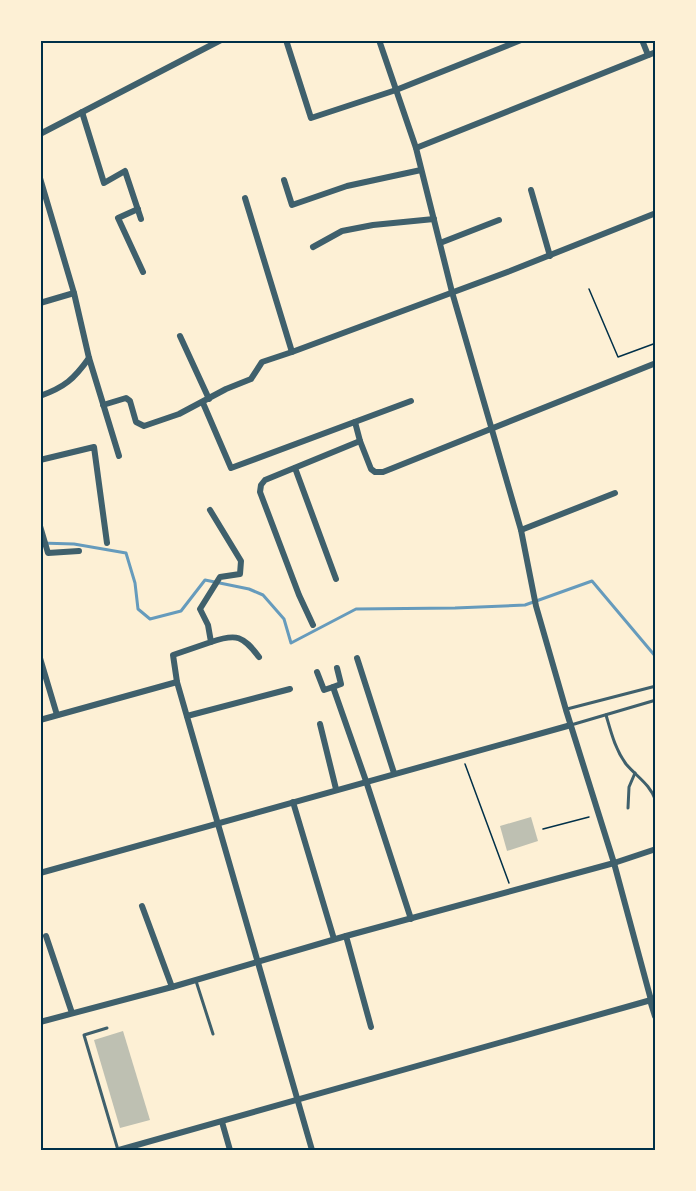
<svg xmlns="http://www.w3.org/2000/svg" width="696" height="1191" font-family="'Exo 2',sans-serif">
<rect width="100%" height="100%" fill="#fdf0d5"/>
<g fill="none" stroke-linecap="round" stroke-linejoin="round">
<path stroke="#669bbc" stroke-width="3" d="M 40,543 L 74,544 L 126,553 L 135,583 L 138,609 L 150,619 L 181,611 L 205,580 L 249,589 L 263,595 L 284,619 L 291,643 L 356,609 L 455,608 L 525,605 L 592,581 L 656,657"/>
</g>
<g fill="#bec0b2">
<path d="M 531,817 L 538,841 L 507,851 L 500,826 Z"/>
<path d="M 123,1031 L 150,1120 L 120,1128 L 94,1040 Z"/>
</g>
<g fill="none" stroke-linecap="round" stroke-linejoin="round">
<g stroke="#003049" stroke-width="1.5">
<path d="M 589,289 L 618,357 L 656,343"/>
<path d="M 465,764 L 509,883"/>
<path d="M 543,829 L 589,817"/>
</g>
<g stroke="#3f606c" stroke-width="3">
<path d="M 567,709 L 656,686"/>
<path d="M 606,715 C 611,732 615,749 626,764 C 637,777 650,784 656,801"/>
<path d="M 571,725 L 656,700"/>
<path d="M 628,808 L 629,787 L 635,773"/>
<path d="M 196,981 L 213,1034"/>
<path d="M 107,1028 L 84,1035 L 118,1150"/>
</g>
<g stroke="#3f606c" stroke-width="6">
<path d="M 286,40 L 311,118 L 396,90 L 521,40"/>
<path d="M 436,40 L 437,40"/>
<path d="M 642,40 L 648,55"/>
<path d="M 82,112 L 104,183 L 125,171 L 141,219"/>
<path d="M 40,134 L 221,40"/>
<path d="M 416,148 L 656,52"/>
<path d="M 40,178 L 74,293 L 89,358 L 119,456"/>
<path d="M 284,180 L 292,205 L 347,186 L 421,170"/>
<path d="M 531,190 L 550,256"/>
<path d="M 245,198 L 292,352"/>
<path d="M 138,209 L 118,218 L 143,272"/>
<path d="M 440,243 L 499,220"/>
<path d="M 313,247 L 342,231 L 373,225 L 434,219"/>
<path d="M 40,303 L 74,293"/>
<path d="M 180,336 L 209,399"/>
<path d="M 40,396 C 65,387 74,379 89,358"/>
<path d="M 203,403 L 231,468 L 411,401"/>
<path d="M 103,405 L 126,398 L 130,401 L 136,422 L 144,426 L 179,414 L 226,389 L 251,379 L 262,362 L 292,352 L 510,271 L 656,213"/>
<path d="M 355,422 L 360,441 L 371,469 L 375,472 L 383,472 L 656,363"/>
<path d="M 40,460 L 94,447 L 107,543"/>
<path d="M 295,468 L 336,579"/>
<path d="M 210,510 L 241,561 L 240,574 L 220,577 L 200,609 L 208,625 L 211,642 L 173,655 L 177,682 L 312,1150"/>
<path d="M 40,526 L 48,553 L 79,551"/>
<path d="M 521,530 L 615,493"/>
<path d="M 313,625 L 299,595 L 260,492 L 261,485 L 265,480 L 360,441"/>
<path d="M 211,642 C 237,633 243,636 259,657"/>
<path d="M 40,658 L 57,715"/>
<path d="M 357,658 L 394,773"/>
<path d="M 317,672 L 324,690 L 333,687 L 366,781 L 411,919"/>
<path d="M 333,687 L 341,684 L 337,668"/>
<path d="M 187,716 L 290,689"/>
<path d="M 40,720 L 177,682"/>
<path d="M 320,724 L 336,789"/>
<path d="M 293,802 L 334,939"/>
<path d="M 40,873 L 571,725"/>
<path d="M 142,906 L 172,987"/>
<path d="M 46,936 L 72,1013"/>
<path d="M 346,936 L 371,1027"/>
<path d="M 40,1022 L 172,987 L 346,936 L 614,863 L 656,849"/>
<path d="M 222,1122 L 230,1150"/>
<path d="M 119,1150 L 651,1000 L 614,863 L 566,710 L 536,606 L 521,530 L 452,292 L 416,148 L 379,40"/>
</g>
<path stroke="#3f606c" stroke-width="8" d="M 656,999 L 651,1000 L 656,1016"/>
</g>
<rect width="696" height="1191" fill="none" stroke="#fdf0d5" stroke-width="84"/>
<rect x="42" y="42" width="612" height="1107" fill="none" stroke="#003049" stroke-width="2"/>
</svg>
